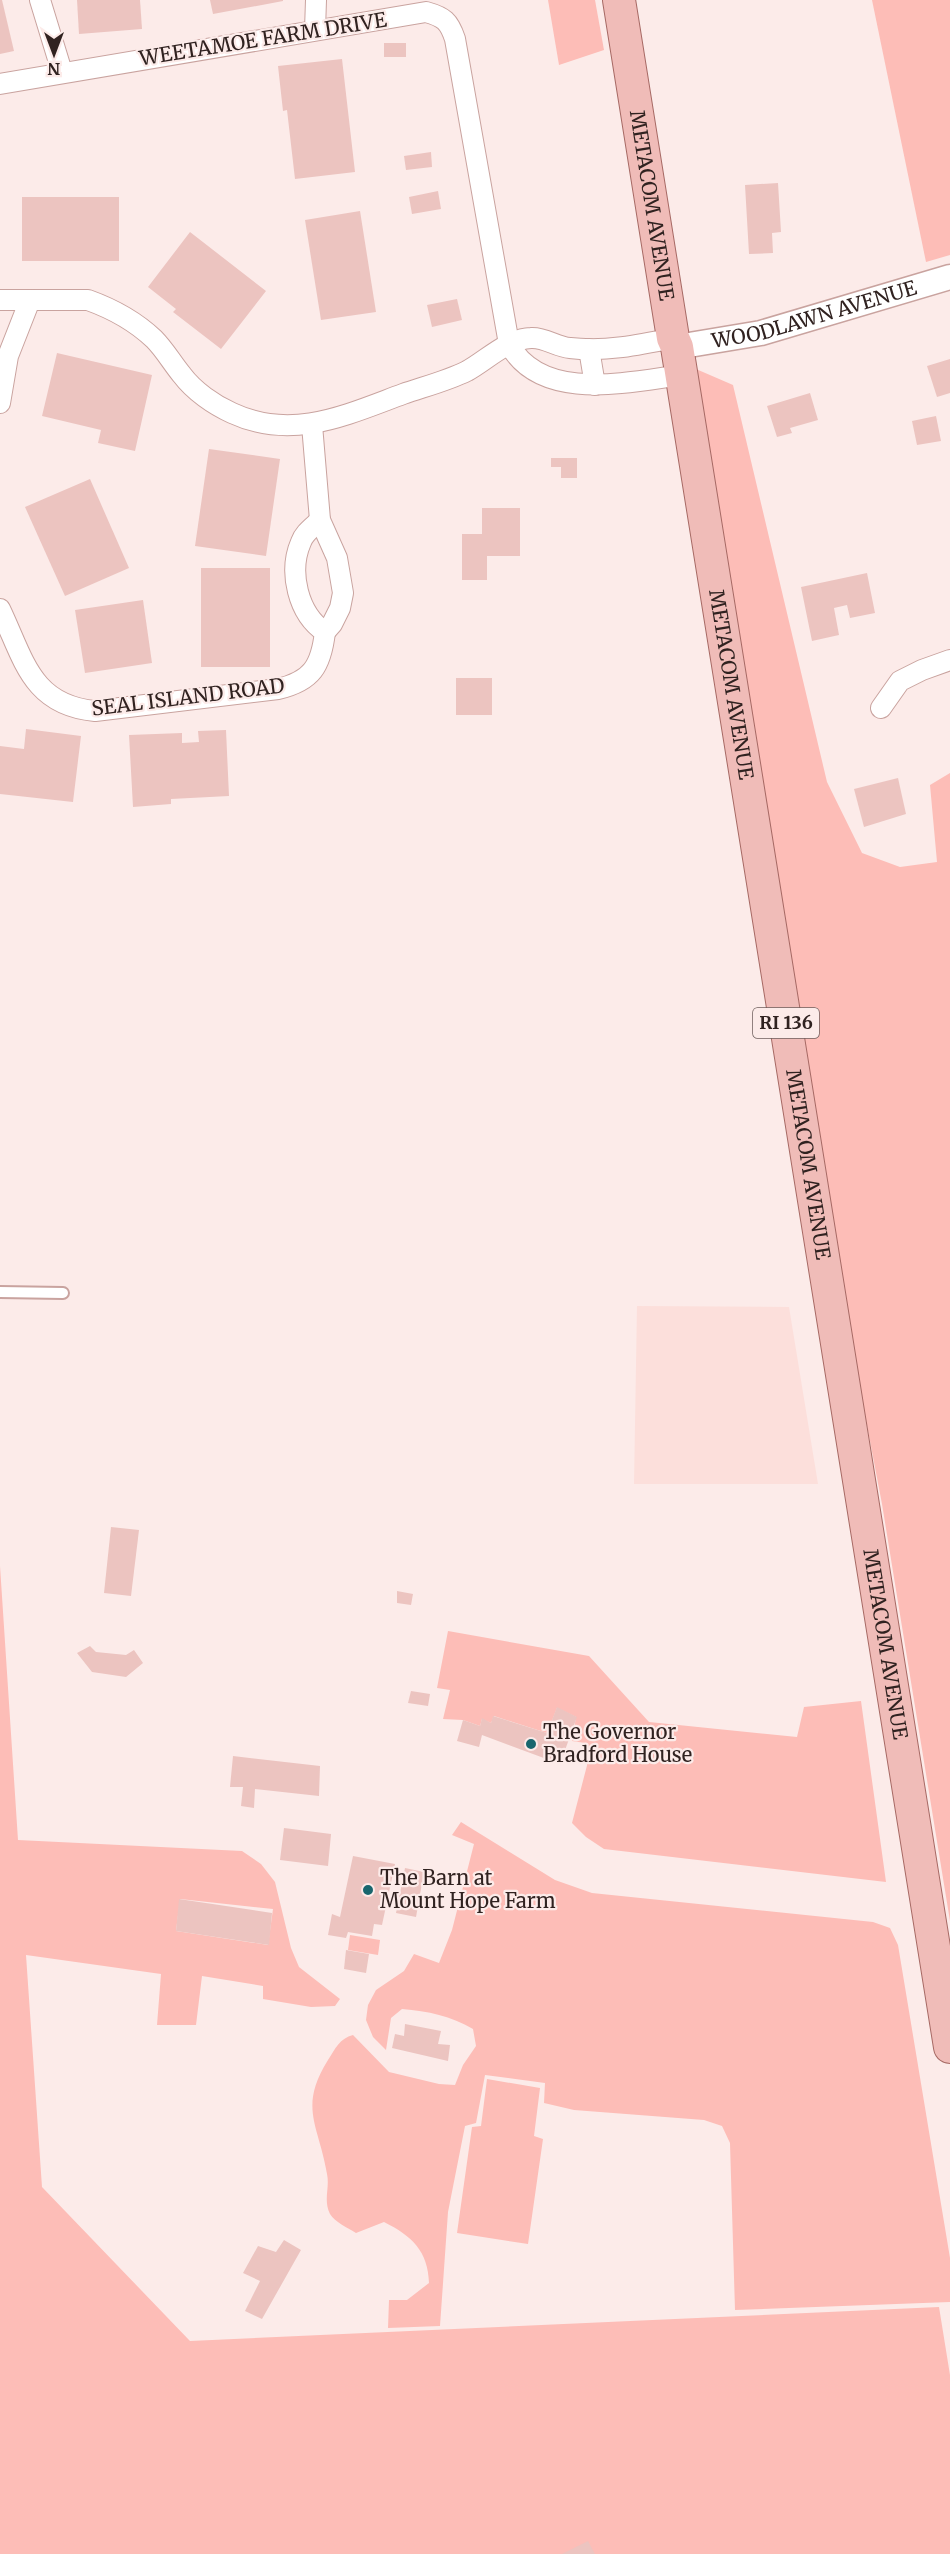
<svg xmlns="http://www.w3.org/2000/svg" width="950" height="2554" font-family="Merriweather,serif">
<rect width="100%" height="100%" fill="#fcebe9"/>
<path fill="#fcdfdb" d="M 637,1306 L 789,1307 L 818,1484 L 634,1484 Z"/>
<g fill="#fdbdb7" fill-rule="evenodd">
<path d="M 548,0 L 595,0 L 604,50 L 559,65 Z"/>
<path d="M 872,0 L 950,0 L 950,255 L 926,262 Z"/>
<path d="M 696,369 L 733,385 L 827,782 L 862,853 L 900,867 L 937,862 L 930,785 L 950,773 L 950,1921 L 882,1504 L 822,1189 Z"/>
<path d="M 0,1566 L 18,1840 L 242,1851 L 261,1864 L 275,1882 L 291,1948 L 299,1967 L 340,1999 L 335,2006 L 311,2007 L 263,1999 L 263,1986 L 202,1976 L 196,2025 L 157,2025 L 161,1974 L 26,1955 L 42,2187 L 190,2341 L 939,2307 L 950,2375 L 950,2554 L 0,2554 ZM 180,1899 L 273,1909 L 268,1945 L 176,1931 Z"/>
<path d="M 448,1631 L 589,1656 L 649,1722 L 797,1737 L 804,1707 L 861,1701 L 886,1882 L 604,1849 L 586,1837 L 572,1823 L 590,1754 L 585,1743 L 572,1741 L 576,1717 L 557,1708 L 547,1733 L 494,1716 L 491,1723 L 482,1719 L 480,1726 L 463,1720 L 443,1719 L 450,1690 L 437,1688 Z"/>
<path d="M 461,1822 L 555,1880 L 592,1893 L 873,1922 L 890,1928 L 898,1945 L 950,2258 L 950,2302 L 735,2310 L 730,2143 L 722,2126 L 704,2120 L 574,2110 L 544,2103 L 545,2083 L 485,2075 L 476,2123 L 465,2126 L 448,2212 L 440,2326 L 388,2328 L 389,2300 L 407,2300 L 429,2283 C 428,2251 412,2236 384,2222 L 356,2233 C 348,2228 335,2222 330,2214 C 323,2200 330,2188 327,2174 C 319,2125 298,2108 328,2060 C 335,2049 340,2038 353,2035 L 389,2072 L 439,2084 L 455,2085 L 463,2065 L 476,2046 L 473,2029 C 451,2016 428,2011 402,2009 L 391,2018 L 386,2050 L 373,2037 L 366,2020 L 368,2005 L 376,1990 L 404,1971 L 414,1954 L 439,1963 L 452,1930 L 474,1844 L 452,1835 Z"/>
<path d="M 350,1935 L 380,1940 L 378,1955 L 348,1950 Z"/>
<path d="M 487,2079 L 540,2088 L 534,2136 L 543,2139 L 528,2244 L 457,2233 L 472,2127 L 481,2126 Z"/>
</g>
<g fill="#ecc4c0">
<path d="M 0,0 L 2,0 L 14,51 L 0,54 Z"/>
<path d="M 77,0 L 140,0 L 142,29 L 79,34 Z"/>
<path d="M 210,0 L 283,0 L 283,1 L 213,14 Z"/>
<rect x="384" y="43" width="22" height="14"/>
<path d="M 342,59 L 355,172 L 295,179 L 287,110 L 283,111 L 278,66 Z"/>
<path d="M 431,152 L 432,167 L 406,170 L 404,156 Z"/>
<path d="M 778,183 L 781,232 L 772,233 L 773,253 L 749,254 L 745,185 Z"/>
<path d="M 438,191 L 441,209 L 412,214 L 409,197 Z"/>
<rect x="22" y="197" width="97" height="64"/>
<path d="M 360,211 L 376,312 L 321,320 L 305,220 Z"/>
<path d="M 190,232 L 266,291 L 221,349 L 173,312 L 176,309 L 148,287 Z"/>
<path d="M 457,299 L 462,320 L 432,327 L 427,305 Z"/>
<path d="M 57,353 L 152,375 L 135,451 L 98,443 L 101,430 L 42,416 Z"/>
<path d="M 950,359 L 950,393 L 937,397 L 927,366 Z"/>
<path d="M 810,393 L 818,420 L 790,428 L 792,433 L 777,437 L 767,406 Z"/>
<path d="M 936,416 L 941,441 L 917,445 L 912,421 Z"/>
<path d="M 209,449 L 280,459 L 266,556 L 195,546 Z"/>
<path d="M 551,458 L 577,458 L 577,478 L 561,478 L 561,467 L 551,467 Z"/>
<path d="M 90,479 L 129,568 L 65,596 L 25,507 Z"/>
<path d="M 482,508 L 520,508 L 520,556 L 487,556 L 487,580 L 462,580 L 462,534 L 482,534 Z"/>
<rect x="201" y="568" width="69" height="99"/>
<path d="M 867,573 L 875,613 L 850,618 L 847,605 L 834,608 L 839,635 L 812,641 L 801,587 Z"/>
<path d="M 143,600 L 152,663 L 85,673 L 75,610 Z"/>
<rect x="456" y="678" width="36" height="37"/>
<path d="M 26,729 L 81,736 L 73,802 L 0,794 L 0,746 L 24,749 Z"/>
<path d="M 226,730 L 229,796 L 171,799 L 171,804 L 133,807 L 129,735 L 182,733 L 182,743 L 199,742 L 198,731 Z"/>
<path d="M 898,778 L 906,814 L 864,827 L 854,789 Z"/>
<path d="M 111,1527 L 139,1530 L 131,1596 L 104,1593 Z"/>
<path d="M 397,1591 L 413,1594 L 411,1605 L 397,1603 Z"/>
<path d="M 90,1646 L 96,1652 L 126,1655 L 134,1650 L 143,1663 L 126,1677 L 92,1672 L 77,1653 Z"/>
<path d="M 411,1691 L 430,1694 L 428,1706 L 408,1703 Z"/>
<path d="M 557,1707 L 577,1717 L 560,1764 L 482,1735 L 479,1747 L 457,1741 L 463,1720 L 480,1726 L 482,1718 L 491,1723 L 493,1716 L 547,1733 Z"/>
<path d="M 233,1756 L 320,1766 L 319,1796 L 255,1789 L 254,1808 L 241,1806 L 243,1787 L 230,1787 Z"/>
<path d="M 284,1828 L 331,1834 L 328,1866 L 280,1860 Z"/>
<path d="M 353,1856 L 395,1864 L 382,1925 L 374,1924 L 372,1936 L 348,1932 L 346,1938 L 328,1935 L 332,1914 L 340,1917 Z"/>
<path d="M 405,1868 L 424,1872 L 416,1917 L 396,1913 Z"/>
<path d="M 179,1899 L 272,1913 L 269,1945 L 176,1931 Z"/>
<path d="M 346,1950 L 369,1954 L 366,1973 L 344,1969 Z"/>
<path d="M 405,2024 L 441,2031 L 438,2044 L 450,2045 L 448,2061 L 392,2048 L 395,2034 L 404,2036 Z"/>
<path d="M 284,2240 L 301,2250 L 262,2319 L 245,2311 L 260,2281 L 243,2273 L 258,2246 L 276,2252 Z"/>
<path d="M 588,2541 L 595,2554 L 562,2554 Z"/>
</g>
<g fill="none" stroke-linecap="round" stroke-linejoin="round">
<g stroke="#c9a39f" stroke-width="14">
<path id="service" d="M 0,1292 L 63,1293"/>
</g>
<g stroke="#c9a39f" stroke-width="22">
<g id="minor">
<path d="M 40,0 L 62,72"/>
<path d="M 315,30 L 316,0"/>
<path d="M 0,84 L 426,12 C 444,17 449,21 455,39 L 509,344 C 541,403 629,382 682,375"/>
<path d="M 0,300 L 88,300 C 113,309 135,321 154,339 C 165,350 172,363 182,375 C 194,391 214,405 232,413 C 292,441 346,415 403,394 C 423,387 447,381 467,371 C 487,360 507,339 531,338 C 545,337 556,347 570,348 C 605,352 639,345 673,338"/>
<path d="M 589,349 L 595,385"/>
<path d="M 0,403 L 8,356 L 30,300"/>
<path d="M 312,425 L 320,520 L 337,558 L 343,593 L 340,608 L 332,624 L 325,632"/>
<path d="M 0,609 C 24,659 31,705 95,711 L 278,689 C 312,681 321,666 325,632 C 298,614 288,572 301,542 C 304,533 313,527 320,520"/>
<path d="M 881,708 L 900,681 L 922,670 L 950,660"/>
</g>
</g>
<g stroke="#c9a39f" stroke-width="27">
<g id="tertiary">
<path id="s1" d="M 677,347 L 761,333 L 950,277"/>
</g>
</g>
<g stroke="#a66964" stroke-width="34">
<g id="primary">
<path id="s2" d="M 619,0 L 673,338 L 677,347 L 950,2047"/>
</g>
</g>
<use href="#service" stroke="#fff" stroke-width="10"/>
<use href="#minor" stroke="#fff" stroke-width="20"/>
<use href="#tertiary" stroke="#fff" stroke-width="24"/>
<use href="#primary" stroke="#f0bcb8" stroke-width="32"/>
</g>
<g fill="#19666e" stroke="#fcebe9" stroke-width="2">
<circle cx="531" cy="1744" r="6"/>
<circle cx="368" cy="1890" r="6"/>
</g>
<g text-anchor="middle" stroke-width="4.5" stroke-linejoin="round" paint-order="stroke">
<rect fill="#fcebe9" stroke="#6d5e5c" stroke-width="1.5" x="753" y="1008" width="66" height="30" rx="4.5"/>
<g font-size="18" font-weight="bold" fill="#302220">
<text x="786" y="1029">RI 136</text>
</g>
<g font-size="20" fill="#302220" stroke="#fcebe9">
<text transform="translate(263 39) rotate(-9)" y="7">WEETAMOE FARM DRIVE</text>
<text dy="7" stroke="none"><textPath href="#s2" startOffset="208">METACOM AVENUE</textPath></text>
<text dy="7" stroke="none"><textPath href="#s1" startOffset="141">WOODLAWN AVENUE</textPath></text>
<text dy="7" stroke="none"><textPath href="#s2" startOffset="694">METACOM AVENUE</textPath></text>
<text transform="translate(188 697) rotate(-7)" y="7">SEAL ISLAND ROAD</text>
<text dy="7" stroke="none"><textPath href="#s2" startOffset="1180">METACOM AVENUE</textPath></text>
<text dy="7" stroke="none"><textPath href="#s2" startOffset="1666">METACOM AVENUE</textPath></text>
</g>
<g font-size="20" fill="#302220" stroke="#fcebe9" text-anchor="start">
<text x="543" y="1739">The Governor<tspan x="543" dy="23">Bradford House</tspan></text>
<text x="380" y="1885">The Barn at<tspan x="380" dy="23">Mount Hope Farm</tspan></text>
</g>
</g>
<g transform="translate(54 54) rotate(180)" stroke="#fcebe9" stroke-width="4.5" paint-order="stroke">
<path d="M0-4.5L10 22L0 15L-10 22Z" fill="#302220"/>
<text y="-9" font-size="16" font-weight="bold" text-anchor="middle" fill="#302220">N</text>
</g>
</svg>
